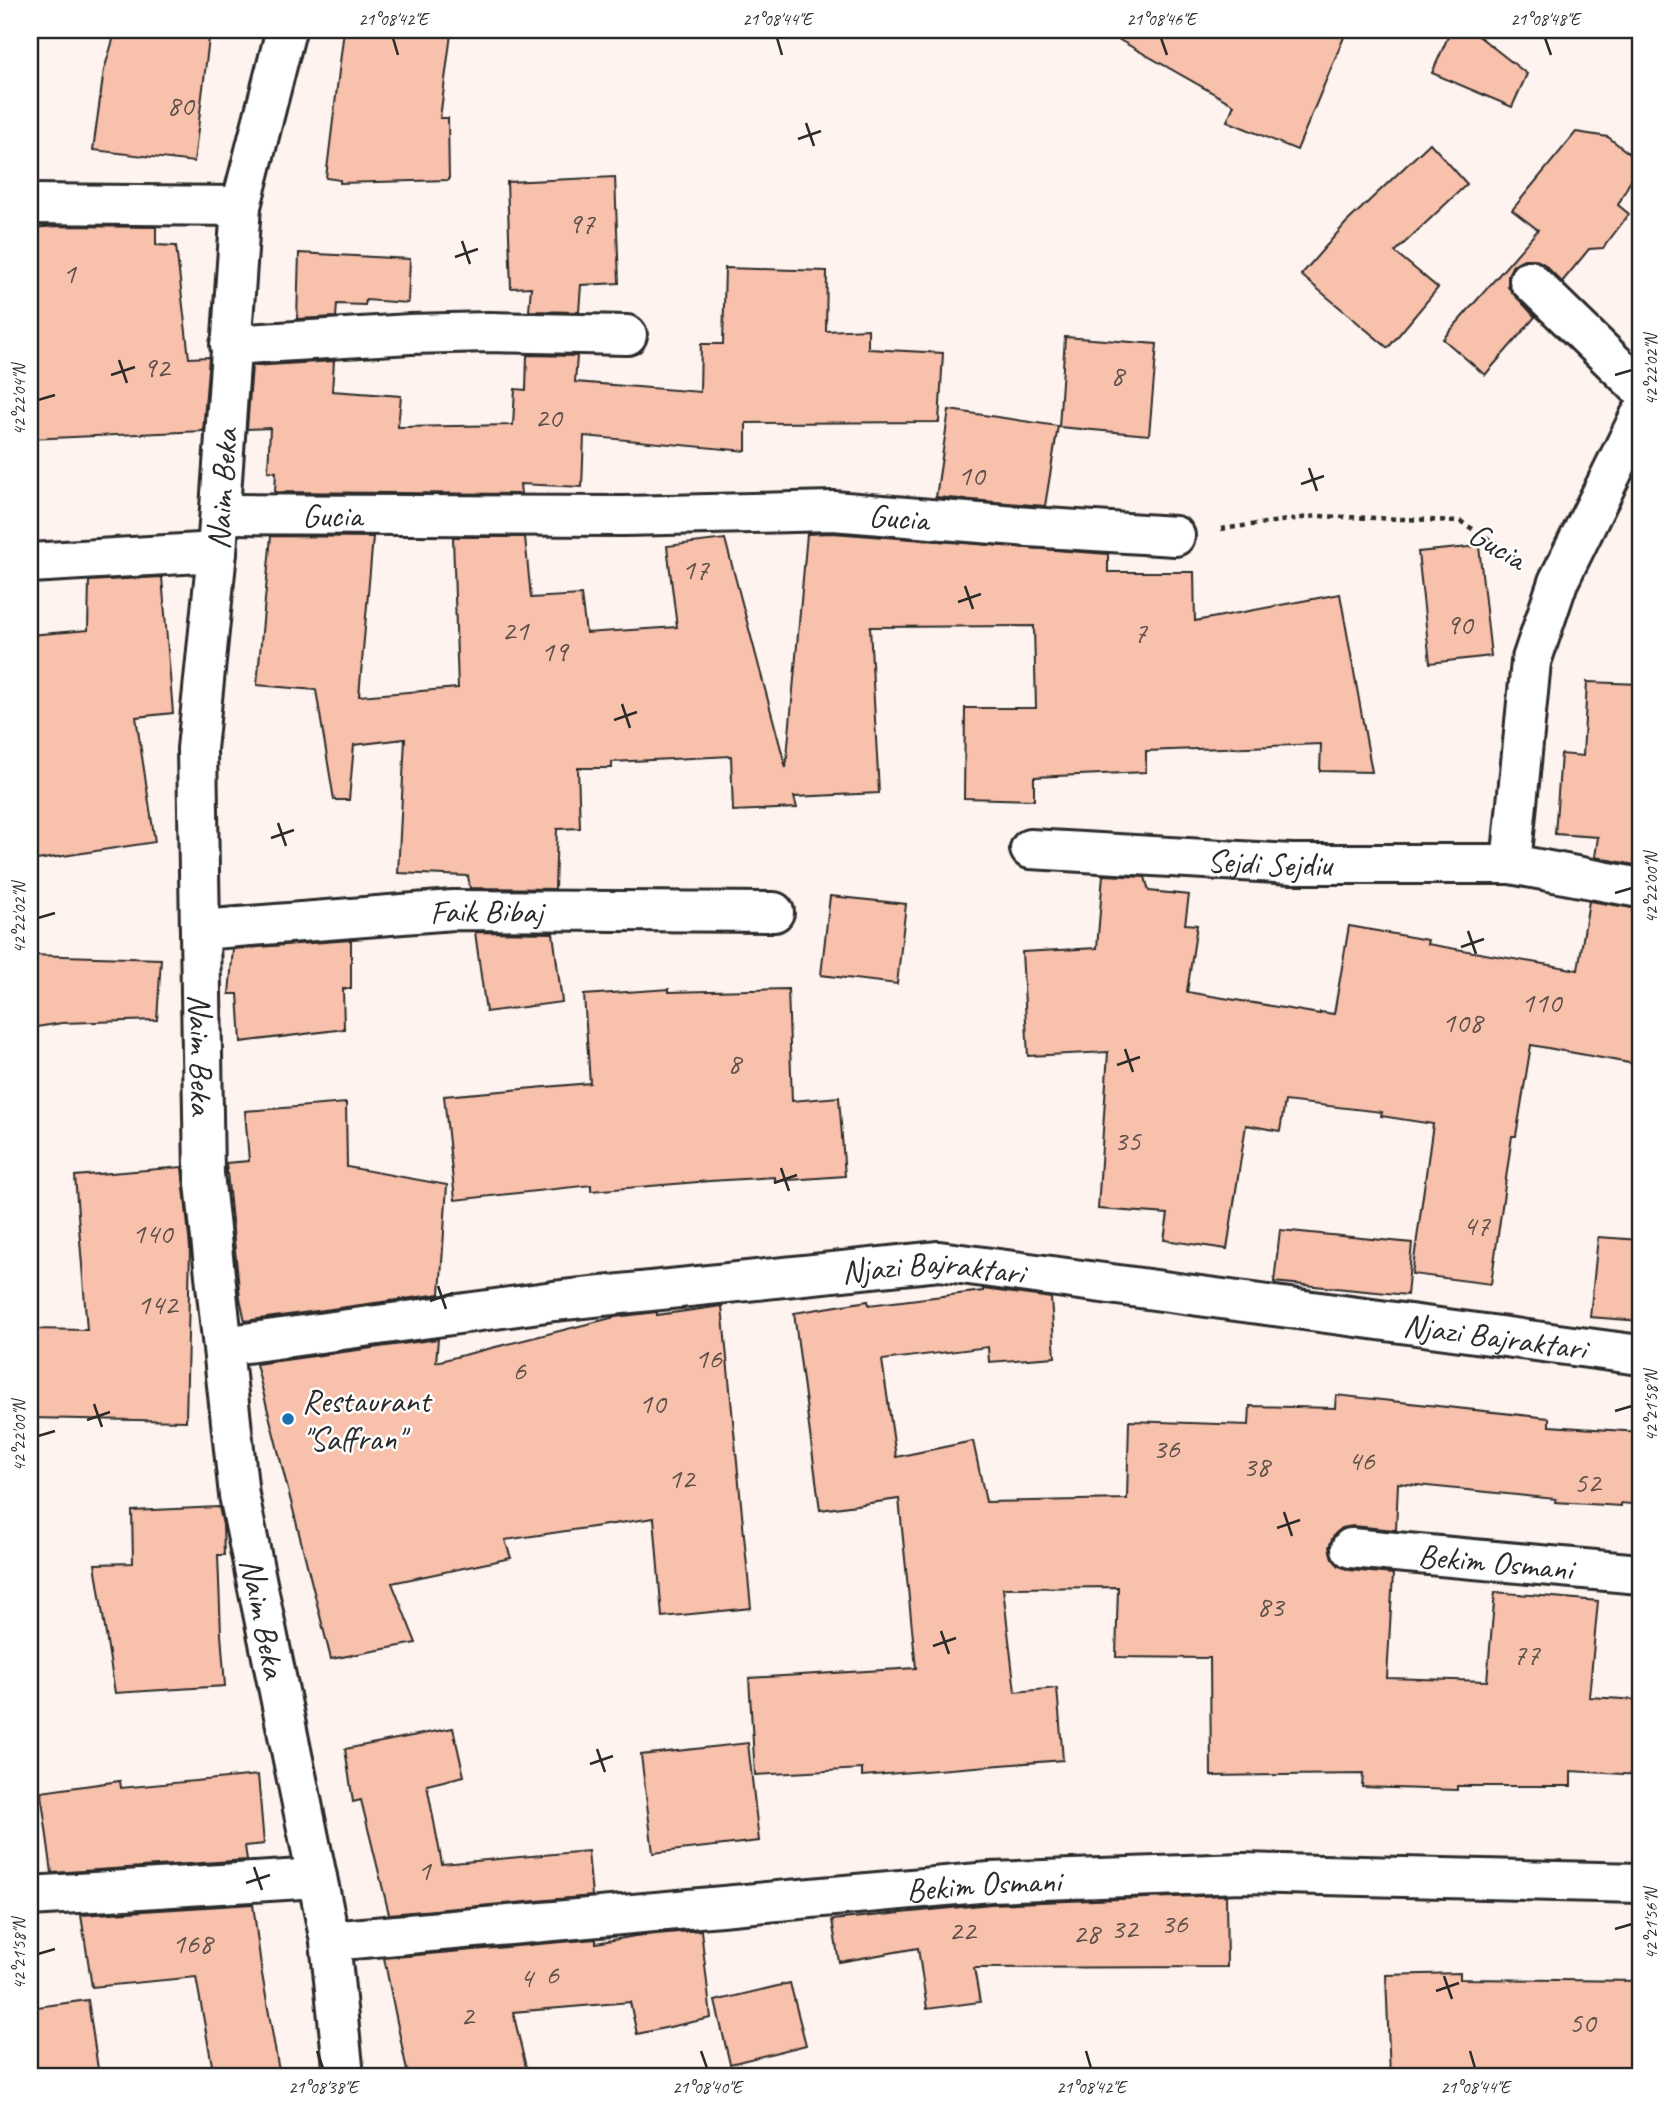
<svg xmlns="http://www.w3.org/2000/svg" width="1670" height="2106" font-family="Caveat,sans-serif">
<rect width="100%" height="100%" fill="#fef3ee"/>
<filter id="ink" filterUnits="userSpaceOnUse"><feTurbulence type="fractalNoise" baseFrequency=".0143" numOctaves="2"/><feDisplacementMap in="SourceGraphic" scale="14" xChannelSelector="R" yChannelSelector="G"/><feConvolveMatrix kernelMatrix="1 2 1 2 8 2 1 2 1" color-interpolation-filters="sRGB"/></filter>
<g filter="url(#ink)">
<g fill="#f8c1ab" stroke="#2b2b2b" stroke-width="2">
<path d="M 116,30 L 210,30 L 194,162 L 93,150 L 104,70 Z"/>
<path d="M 344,30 L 411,30 L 451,34 L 440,118 L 448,118 L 449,180 L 340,183 L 340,180 L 326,178 Z"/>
<path d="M 1102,30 L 1347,30 L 1297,150 L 1227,121 L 1234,105 Z"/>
<path d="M 1451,30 L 1471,30 L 1527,74 L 1512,107 L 1432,73 Z"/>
<path d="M 1576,132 L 1608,137 L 1640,162 L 1618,205 L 1629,214 L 1603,248 L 1589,249 L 1562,282 L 1544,264 L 1535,259 L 1524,259 L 1513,265 L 1508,275 L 1508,287 L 1535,317 L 1485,375 L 1443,339 L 1538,230 L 1512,210 Z"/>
<path d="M 1430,143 L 1467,184 L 1395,252 L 1438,288 L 1388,348 L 1301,275 L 1346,223 Z"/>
<path d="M 615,177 L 619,283 L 581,285 L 579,312 L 529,311 L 531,287 L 511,288 L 507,182 Z"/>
<path d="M 60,226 L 156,227 L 156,245 L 176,246 L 189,358 L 209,357 L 203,431 L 30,439 L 30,228 Z"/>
<path d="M 299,253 L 410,259 L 408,303 L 366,300 L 365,305 L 337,304 L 336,317 L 297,319 Z"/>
<path d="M 725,268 L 827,271 L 826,331 L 868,329 L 868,349 L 943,353 L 939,422 L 746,423 L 746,451 L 584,436 L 582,487 L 520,484 L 521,494 L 275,492 L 276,472 L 268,471 L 270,428 L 247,429 L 252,366 L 334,361 L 332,391 L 401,396 L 398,427 L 513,425 L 515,389 L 526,390 L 527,355 L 577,356 L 575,382 L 700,392 L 701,344 L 723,344 Z"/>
<path d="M 1065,337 L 1157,344 L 1149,435 L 1059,427 Z"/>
<path d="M 949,410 L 1058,426 L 1045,506 L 936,497 Z"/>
<path d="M 832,533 L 1108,554 L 1108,572 L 1194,572 L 1195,621 L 1340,594 L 1372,772 L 1320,771 L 1321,744 L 1146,751 L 1146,772 L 1034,777 L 1034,800 L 964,798 L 965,708 L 1036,708 L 1034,626 L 870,627 L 879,793 L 794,797 L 797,808 L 733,811 L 731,756 L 612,762 L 612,768 L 578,768 L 580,828 L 557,829 L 555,889 L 470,888 L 468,876 L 398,873 L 405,739 L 354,745 L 349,800 L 334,800 L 316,690 L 257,685 L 271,536 L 373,537 L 359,696 L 458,688 L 453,537 L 525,537 L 531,598 L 581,595 L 586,633 L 677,627 L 667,546 L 725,539 L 786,768 L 807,534 Z"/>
<path d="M 1479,546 L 1491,656 L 1430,663 L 1418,552 Z"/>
<path d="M 162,577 L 173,713 L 136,717 L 155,842 L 30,861 L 30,635 L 88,630 L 89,581 Z"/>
<path d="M 1587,682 L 1640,684 L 1640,866 L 1595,857 L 1598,837 L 1555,834 L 1561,754 L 1583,756 Z"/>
<path d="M 1103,875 L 1145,877 L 1149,891 L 1189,895 L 1185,924 L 1197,925 L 1187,992 L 1320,1014 L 1320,1012 L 1334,1014 L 1349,926 L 1428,940 L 1427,944 L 1578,970 L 1589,901 L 1640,909 L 1640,1065 L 1531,1045 L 1516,1136 L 1512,1136 L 1491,1284 L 1412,1274 L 1433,1124 L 1381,1116 L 1382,1112 L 1285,1101 L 1280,1131 L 1246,1125 L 1227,1249 L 1164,1240 L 1168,1214 L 1098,1209 L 1108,1052 L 1028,1056 L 1022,952 L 1097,948 Z"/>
<path d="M 830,896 L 906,904 L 897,984 L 821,975 Z"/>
<path d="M 475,932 L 553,933 L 562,1002 L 486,1012 Z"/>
<path d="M 351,940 L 351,989 L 343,989 L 344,1029 L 241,1042 L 238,994 L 229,994 L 233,949 Z"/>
<path d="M 30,955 L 161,959 L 157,1020 L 62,1023 L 30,1028 Z"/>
<path d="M 669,989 L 669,992 L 788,989 L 792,1101 L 839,1097 L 845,1176 L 775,1181 L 775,1177 L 710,1181 L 591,1191 L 591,1185 L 455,1200 L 444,1096 L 590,1083 L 584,995 Z"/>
<path d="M 346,1103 L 347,1167 L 447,1185 L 440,1294 L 245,1321 L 240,1298 L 226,1163 L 249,1161 L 245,1111 Z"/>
<path d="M 182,1167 L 190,1248 L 186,1421 L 30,1418 L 30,1329 L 87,1330 L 75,1176 Z"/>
<path d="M 1280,1230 L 1412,1243 L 1407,1295 L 1274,1282 Z"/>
<path d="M 1598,1237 L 1640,1240 L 1640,1321 L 1590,1317 Z"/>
<path d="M 983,1289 L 1051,1298 L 1055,1357 L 989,1362 L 988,1347 L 882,1360 L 896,1457 L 973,1441 L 986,1502 L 1127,1499 L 1129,1421 L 1249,1425 L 1250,1406 L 1335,1408 L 1336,1395 L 1549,1418 L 1549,1426 L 1640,1432 L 1640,1505 L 1621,1503 L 1621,1506 L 1555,1502 L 1556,1499 L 1398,1483 L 1396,1530 L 1353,1526 L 1342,1528 L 1334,1535 L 1329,1547 L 1332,1558 L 1339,1566 L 1349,1570 L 1393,1574 L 1387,1678 L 1487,1681 L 1495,1592 L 1598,1601 L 1589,1697 L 1640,1700 L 1640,1775 L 1571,1771 L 1571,1786 L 1457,1786 L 1457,1790 L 1362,1787 L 1363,1774 L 1211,1776 L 1210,1658 L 1116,1657 L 1118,1587 L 1003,1588 L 1015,1692 L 1057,1688 L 1063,1760 L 862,1776 L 862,1769 L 755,1775 L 749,1678 L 916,1668 L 899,1499 L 820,1510 L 794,1313 L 868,1301 L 869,1305 L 983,1291 Z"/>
<path d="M 722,1306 L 751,1608 L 662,1617 L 654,1518 L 505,1540 L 511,1558 L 392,1583 L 416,1643 L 331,1659 L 256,1364 L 438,1339 L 436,1362 L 615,1317 L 657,1312 L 657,1315 Z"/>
<path d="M 219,1507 L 223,1525 L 224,1555 L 218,1555 L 221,1634 L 225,1686 L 115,1693 L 95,1564 L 133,1563 L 132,1511 Z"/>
<path d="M 453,1728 L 464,1776 L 427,1785 L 442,1864 L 588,1851 L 592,1896 L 389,1914 L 361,1800 L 353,1802 L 345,1749 Z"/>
<path d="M 748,1743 L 759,1841 L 653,1853 L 641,1755 Z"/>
<path d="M 258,1775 L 264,1844 L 245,1846 L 247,1860 L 52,1873 L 41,1792 L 120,1781 L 121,1788 Z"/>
<path d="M 1226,1895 L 1227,1967 L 974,1968 L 980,2002 L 927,2009 L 918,1948 L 839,1962 L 832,1920 L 991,1904 Z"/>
<path d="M 253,1904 L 262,1974 L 279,2071 L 258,2076 L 214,2076 L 196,1977 L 92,1987 L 81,1915 Z"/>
<path d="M 701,1930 L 711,2018 L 637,2034 L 630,2002 L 513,2012 L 528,2076 L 408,2076 L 384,1958 L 596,1939 L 596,1943 L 635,1936 Z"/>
<path d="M 1460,1973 L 1460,1979 L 1640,1981 L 1640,2076 L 1390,2076 L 1386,1975 Z"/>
<path d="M 790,1983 L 806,2045 L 730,2064 L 715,2001 Z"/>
<path d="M 88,2000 L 98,2069 L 51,2076 L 30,2076 L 30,2008 Z"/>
</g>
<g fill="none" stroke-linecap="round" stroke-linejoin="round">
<g stroke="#2b2b2b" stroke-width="44">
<g id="street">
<path d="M 30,204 L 241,206"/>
<path d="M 1529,280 L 1640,388"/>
<path d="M 230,345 L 410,334 L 489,332 L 627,335"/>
<path id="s1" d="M 220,514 L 624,516 L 833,511 L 1029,527 L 1175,536"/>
<path d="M 30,563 L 217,552"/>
<path id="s2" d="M 1030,849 L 1292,864 L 1511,864 L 1640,888"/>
<path d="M 1511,864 L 1531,662 L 1558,582 L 1640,416"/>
<path id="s3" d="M 200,930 L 453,910 L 774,912"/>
<path id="s4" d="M 224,1346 L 554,1301 L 939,1261 L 1640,1355"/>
<path id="s5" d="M 1351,1548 L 1640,1574"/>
<path d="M 30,1896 L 317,1878"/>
<path id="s6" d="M 330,1941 L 990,1882 L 1242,1873 L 1640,1883"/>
</g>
</g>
<g stroke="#2b2b2b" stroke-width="44">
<g id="secondary">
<path id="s7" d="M 286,30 L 241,206 L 217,552 L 197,749 L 204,1174 L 239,1495 L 330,1941 L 344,2076"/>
</g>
</g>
<path stroke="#2b2b2b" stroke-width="4.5" stroke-dasharray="5 5" stroke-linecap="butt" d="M 1221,529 L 1317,516 L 1460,521 L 1519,558"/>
<use href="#street" stroke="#fff" stroke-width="38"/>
<use href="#secondary" stroke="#fff" stroke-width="38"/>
</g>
</g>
<path fill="none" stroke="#2b2b2b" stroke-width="2.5" d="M 393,38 L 398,55M 777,38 L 782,55M 1161,38 L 1167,55M 1545,38 L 1551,55M 806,123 L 814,146M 798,139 L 821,131M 462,241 L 470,264M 455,257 L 478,249M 119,360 L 127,383M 111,375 L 135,367M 1615,375 L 1632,370M 38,400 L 55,395M 1309,468 L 1317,491M 1301,484 L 1324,476M 965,586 L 973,609M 958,602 L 981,594M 622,704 L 630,728M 614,720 L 637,712M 278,823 L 286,846M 271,838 L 294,830M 1615,893 L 1632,888M 38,918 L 55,913M 1468,931 L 1476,954M 1461,947 L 1484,939M 1125,1049 L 1133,1072M 1117,1065 L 1140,1057M 781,1168 L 789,1191M 774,1183 L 797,1175M 438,1286 L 446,1309M 430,1301 L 453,1293M 94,1404 L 102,1427M 1615,1411 L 1632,1406M 87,1420 L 110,1412M 38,1436 L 55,1431M 1284,1512 L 1292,1536M 1277,1528 L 1300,1520M 941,1631 L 949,1654M 933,1646 L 956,1638M 597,1749 L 605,1772M 590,1764 L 613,1756M 254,1867 L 262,1890M 246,1883 L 270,1875M 1615,1929 L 1632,1924M 38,1954 L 55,1949M 1444,1976 L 1452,1999M 1436,1991 L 1459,1983M 317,2051 L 323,2068M 701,2051 L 707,2068M 1086,2051 L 1091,2068M 1470,2051 L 1475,2068"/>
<circle fill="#1f6fb2" stroke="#fff" stroke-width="2.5" cx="288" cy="1419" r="7"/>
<g text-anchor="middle" stroke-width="5" stroke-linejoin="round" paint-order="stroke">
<g font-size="30" fill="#5e504b">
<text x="180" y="115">80</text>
<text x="581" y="233">97</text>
<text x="69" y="283">1</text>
<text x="156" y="377">92</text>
<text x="1117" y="385">8</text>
<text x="548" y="427">20</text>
<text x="971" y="485">10</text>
<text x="695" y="579">17</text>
<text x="1459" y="634">90</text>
<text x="515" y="640">21</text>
<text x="1140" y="642">7</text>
<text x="554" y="661">19</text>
<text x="1541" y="1012">110</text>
<text x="1462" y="1032">108</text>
<text x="734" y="1073">8</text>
<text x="1127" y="1150">35</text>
<text x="1476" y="1235">47</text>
<text x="152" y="1243">140</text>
<text x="157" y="1314">142</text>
<text x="708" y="1368">16</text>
<text x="519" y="1380">6</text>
<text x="652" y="1413">10</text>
<text x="1166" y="1458">36</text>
<text x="1361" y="1470">46</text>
<text x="1256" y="1476">38</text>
<text x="681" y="1488">12</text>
<text x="1587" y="1492">52</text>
<text x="1270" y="1616">83</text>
<text x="1526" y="1664">77</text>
<text x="424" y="1880">1</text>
<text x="1174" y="1933">36</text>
<text x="1124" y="1938">32</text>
<text x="962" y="1940">22</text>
<text x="1086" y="1943">28</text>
<text x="192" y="1953">168</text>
<text x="552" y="1984">6</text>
<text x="526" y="1987">4</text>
<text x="467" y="2025">2</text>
<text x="1582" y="2032">50</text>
</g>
<g font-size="33" fill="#2b2b2b" stroke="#fff">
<text transform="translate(221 489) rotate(-86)" y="12">Naim Beka</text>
<text dy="12" stroke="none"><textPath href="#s1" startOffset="112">Gucia</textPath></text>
<text dy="12" stroke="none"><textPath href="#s1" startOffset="679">Gucia</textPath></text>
<text transform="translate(1498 545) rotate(31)" y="12">Gucia</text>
<text dy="12" stroke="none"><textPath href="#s2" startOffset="240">Sejdi Sejdiu</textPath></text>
<text dy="12" stroke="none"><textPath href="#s3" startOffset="287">Faik Bibaj</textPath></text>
<text dy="12" stroke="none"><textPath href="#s7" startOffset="1032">Naim Beka</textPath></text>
<text dy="12" stroke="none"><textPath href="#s4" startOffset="714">Njazi Bajraktari</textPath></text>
<text dy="12" stroke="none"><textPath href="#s4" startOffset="1281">Njazi Bajraktari</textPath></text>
<text dy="12" stroke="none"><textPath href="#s5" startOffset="145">Bekim Osmani</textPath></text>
<text dy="12" stroke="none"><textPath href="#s7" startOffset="1600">Naim Beka</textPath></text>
<text dy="12" stroke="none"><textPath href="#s6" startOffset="656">Bekim Osmani</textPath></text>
</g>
<g font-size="33" fill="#2b2b2b" stroke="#fff" text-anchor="start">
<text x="302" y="1412">Restaurant<tspan x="302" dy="38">"Saffran"</tspan></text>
</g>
</g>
<rect width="1670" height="2106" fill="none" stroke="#fff" stroke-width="77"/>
<rect x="38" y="38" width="1594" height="2030" fill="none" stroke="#2b2b2b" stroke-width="2.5"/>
<g font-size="18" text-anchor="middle" fill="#2b2b2b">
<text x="393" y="25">21°08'42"E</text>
<text x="777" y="25">21°08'44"E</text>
<text x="1161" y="25">21°08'46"E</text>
<text x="1545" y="25">21°08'48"E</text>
<text transform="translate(1651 370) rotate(-90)" y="6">42°22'02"N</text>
<text transform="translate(19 400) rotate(-90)" y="6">42°22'04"N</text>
<text transform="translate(1651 888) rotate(-90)" y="6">42°22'00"N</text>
<text transform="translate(19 918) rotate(-90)" y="6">42°22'02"N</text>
<text transform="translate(1651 1406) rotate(-90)" y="6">42°21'58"N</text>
<text transform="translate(19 1436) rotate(-90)" y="6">42°22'00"N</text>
<text transform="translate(1651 1924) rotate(-90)" y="6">42°21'56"N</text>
<text transform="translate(19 1954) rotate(-90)" y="6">42°21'58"N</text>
<text x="323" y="2093">21°08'38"E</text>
<text x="707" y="2093">21°08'40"E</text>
<text x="1091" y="2093">21°08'42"E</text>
<text x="1475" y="2093">21°08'44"E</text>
</g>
</svg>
